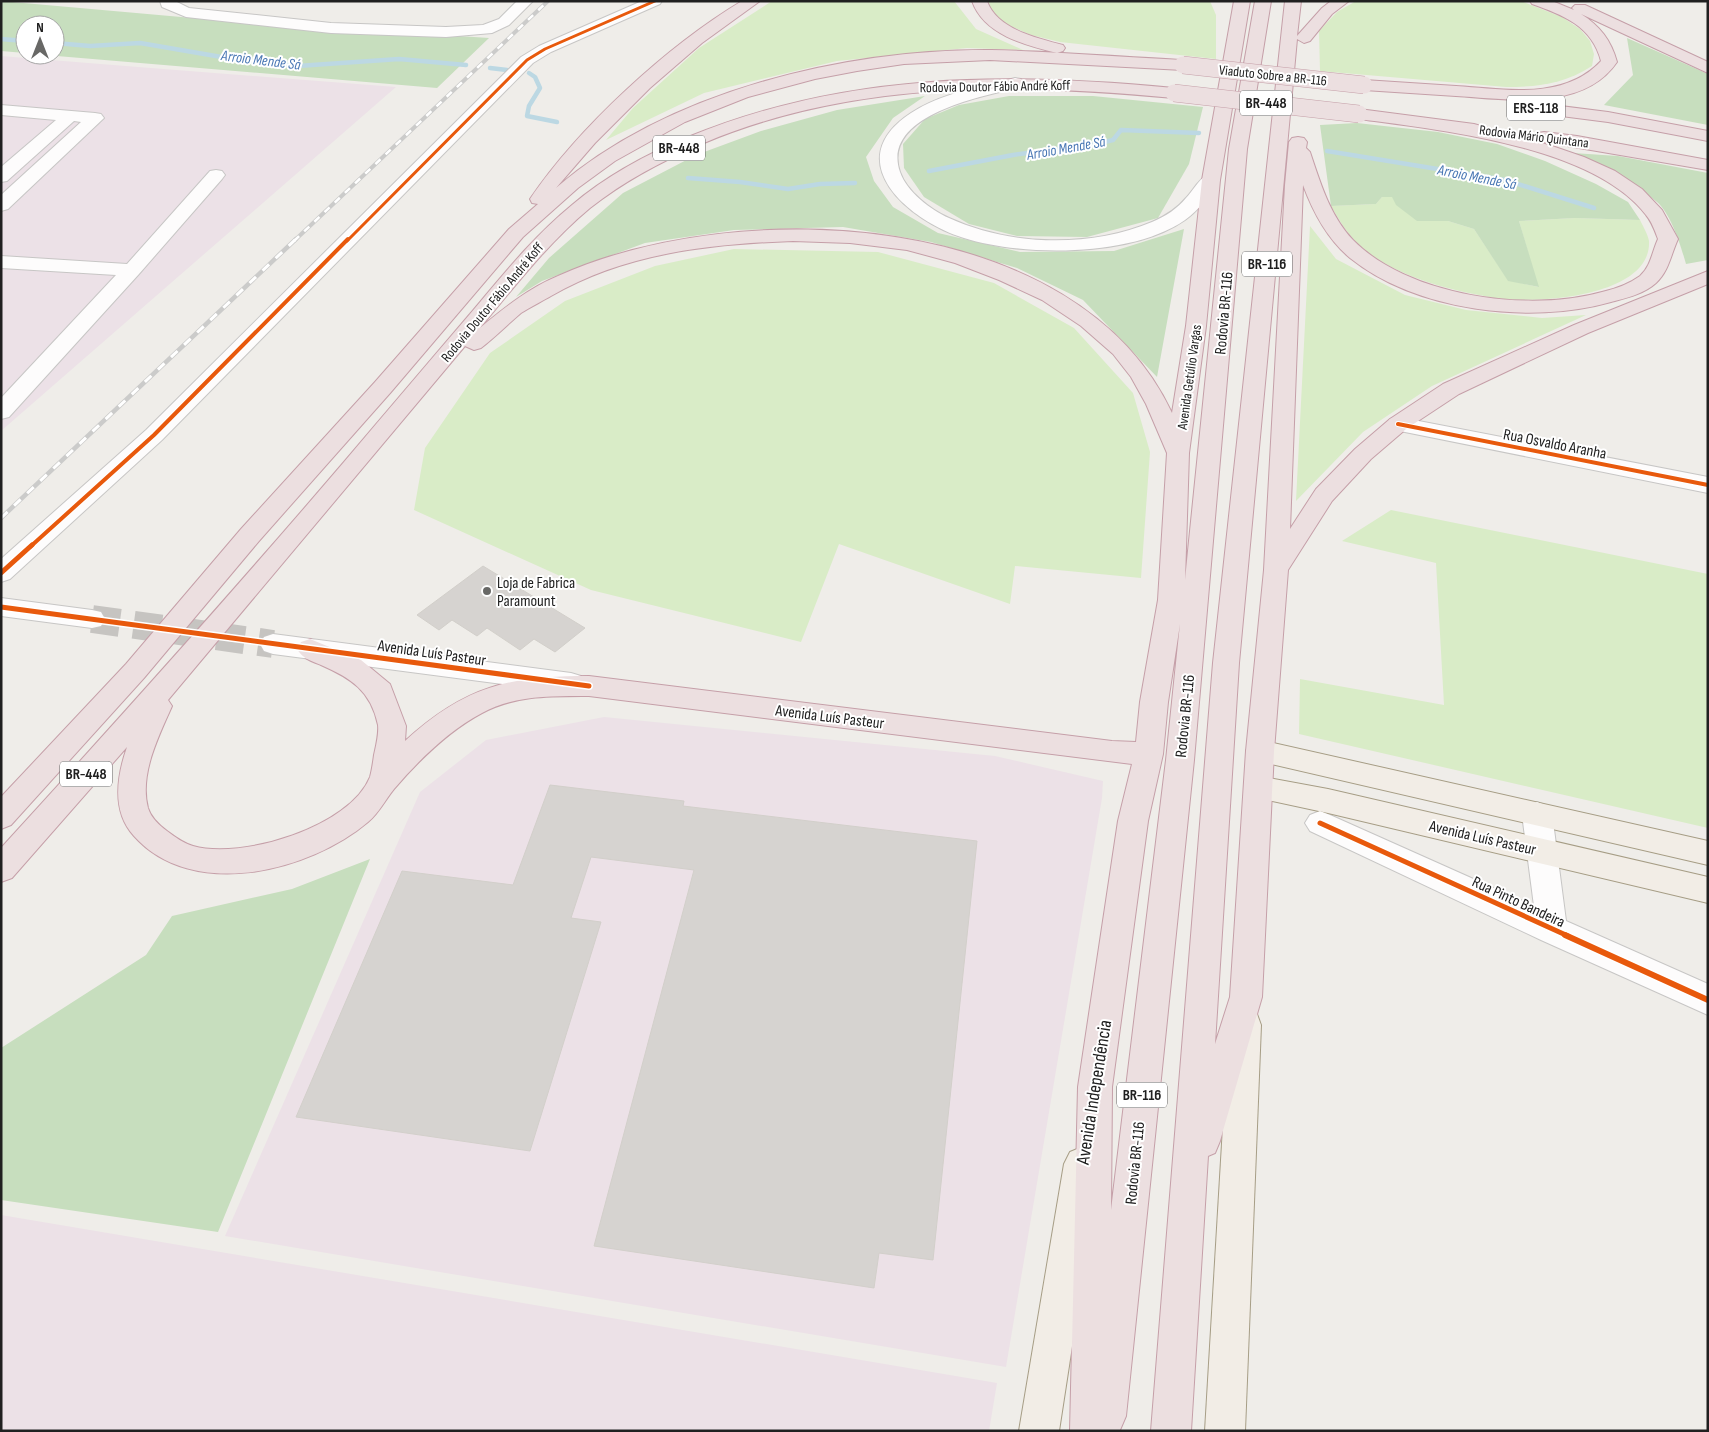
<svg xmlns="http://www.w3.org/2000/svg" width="1709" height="1432" font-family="'Sofia Sans Condensed',sans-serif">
<rect width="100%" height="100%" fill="#efede9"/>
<g fill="#ece1e7">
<path d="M 1,56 L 138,67 L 396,87 L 1,431 Z"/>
<path d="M 604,717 L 995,756 L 1103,781 L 1102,798 L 1006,1367 L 225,1236 L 420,792 L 486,740 Z"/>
<path d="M 1,1215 L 997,1383 L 989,1431 L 1,1431 Z"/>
</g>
<g fill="#d9ecc7">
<path d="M 772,1 L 954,1 L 976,29 L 1023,50 L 967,48 L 837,61 L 704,93 L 606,140 L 633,108 L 699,48 Z"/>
<path d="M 987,1 L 1210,1 L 1216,15 L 1216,59 L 1060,42 L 1031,35 L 1001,22 L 989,10 Z"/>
<path d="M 1356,1 L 1521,1 L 1562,17 L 1580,29 L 1590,41 L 1594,54 L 1592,66 C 1564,84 1538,87 1506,87 L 1320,71 L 1319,31 L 1337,12 Z"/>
<path d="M 1382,197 L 1393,197 L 1417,220 L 1448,221 L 1474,229 L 1508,280 L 1538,287 L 1519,221 L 1575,218 L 1640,220 C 1643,226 1648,235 1649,241 C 1652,299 1528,305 1489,297 C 1446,289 1394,276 1360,246 C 1348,235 1339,220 1331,206 L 1376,204 Z"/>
<path d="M 1310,226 L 1336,259 L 1405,295 L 1466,310 L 1542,318 L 1586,315 L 1432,386 L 1363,432 L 1296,501 Z"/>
<path d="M 734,249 L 878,252 L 994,283 L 1074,328 L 1133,393 L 1150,452 L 1141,578 L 1015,566 L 1010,604 L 839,544 L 801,642 L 591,590 L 414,510 L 425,448 L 490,353 L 565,301 L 655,266 Z"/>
<path d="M 1391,510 L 1708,574 L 1708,828 L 1299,734 L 1300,679 L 1444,705 L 1436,563 L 1342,541 Z"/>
</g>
<g fill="#c7debe">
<path d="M 1,1 L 215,20 L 489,38 L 437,88 L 45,55 L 55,55 L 55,25 L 25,25 L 25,53 L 1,51 Z"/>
<path d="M 1627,38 L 1708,74 L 1708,125 L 1604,105 L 1633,75 Z"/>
<path d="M 925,96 L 893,118 L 866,157 L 874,181 L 893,207 L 938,233 L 1020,252 L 1114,251 L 1184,229 L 1157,377 L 1083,300 L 1017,268 L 931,242 L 843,227 L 734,230 L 645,243 L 542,281 L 516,297 L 549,258 L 623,193 L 696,155 L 761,131 L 837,110 Z"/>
<path d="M 1009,96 L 1093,96 L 1203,107 L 1189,164 L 1158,218 L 1087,237 L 1017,236 L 969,224 L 924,197 L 904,168 L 903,144 L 925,119 L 959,105 Z"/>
<path d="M 1357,123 L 1438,132 L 1497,144 L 1545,161 L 1596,184 L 1628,202 L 1640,220 L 1575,218 L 1519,221 L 1539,287 L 1508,281 L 1474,229 L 1448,221 L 1417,221 L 1396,205 L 1392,197 L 1382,197 L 1376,204 L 1331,206 L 1320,125 Z"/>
<path d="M 1573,153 L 1618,156 L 1708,173 L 1708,260 L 1686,264 C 1681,246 1671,214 1657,202 C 1633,181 1601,167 1573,153 Z"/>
<path d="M 370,859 L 218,1232 L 1,1200 L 1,1048 L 146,955 L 172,916 L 292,889 Z"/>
</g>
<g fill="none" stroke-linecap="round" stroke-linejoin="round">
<g stroke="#bcd8e3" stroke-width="4.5">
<path d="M 1,39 L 25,41"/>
<path d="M 55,43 L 90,46 L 140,43 L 239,60 L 298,66 L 399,59 L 466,65"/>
<path d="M 490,68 L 507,70"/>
<path d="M 529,73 L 535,77 L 540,88 L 529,106 L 527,116 L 557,122"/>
<path d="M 1327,151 L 1505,180 L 1594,208"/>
<path d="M 929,171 L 1013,155 L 1096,144 L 1113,140 L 1121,130 L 1199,133"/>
<path d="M 688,178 L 740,182 L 788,189 L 820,184 L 855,183"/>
</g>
</g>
<g fill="#d6d3d0" stroke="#d2cfca">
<path d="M 483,566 L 585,628 L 555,652 L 534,639 L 520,650 L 487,628 L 477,636 L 452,620 L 439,630 L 417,615 Z"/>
<path d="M 550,785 L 684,801 L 683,806 L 977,841 L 933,1260 L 879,1253 L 874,1288 L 594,1246 L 694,870 L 591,857 L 571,918 L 601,922 L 530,1151 L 296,1117 L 402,871 L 513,885 Z"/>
</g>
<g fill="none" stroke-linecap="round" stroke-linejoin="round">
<path stroke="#c6c4c1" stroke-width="28" stroke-dasharray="28 14" stroke-linecap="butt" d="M 92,619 L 273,644"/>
<g stroke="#c7c6c5" stroke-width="2">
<g id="minor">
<path d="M 160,1 L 175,1 L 189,8 L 331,23 L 446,27 L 483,25 L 499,19 L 517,1 L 533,1 L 509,25 L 492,33 L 446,37 L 331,33 L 186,17 L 162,7 Z"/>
<path d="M 642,1 L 662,1 L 660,4 L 551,52 L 533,63 L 162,440 L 10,579 L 1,582 L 1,559 L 146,430 L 521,57 L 539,46 Z"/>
<path d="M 1015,78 L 1021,79 L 1023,83 L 1021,87 C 983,96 880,115 900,172 C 907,192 931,210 949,218 C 1010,246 1090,248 1152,222 C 1166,216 1177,209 1186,198 C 1192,192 1199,179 1206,176 C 1210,174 1214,175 1217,176 L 1220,180 C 1211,194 1199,210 1185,220 C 1132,257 1024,257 964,238 C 909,221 838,161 911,113 C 942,93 980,87 1015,78 Z"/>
<path d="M 1,105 L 95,113 L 101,114 L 104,118 L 8,209 L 1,211 L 1,195 L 81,122 L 74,121 L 7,181 L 1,182 L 1,167 L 56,120 L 1,115 Z"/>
<path d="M 216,170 L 222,171 L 225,175 L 222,179 L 139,274 L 9,417 L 1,419 L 1,398 L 116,275 L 1,268 L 1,256 L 127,264 L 210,171 Z"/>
<path d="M 1398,417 L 1708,477 L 1708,493 L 1390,429 L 1387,424 L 1390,419 Z"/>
<path d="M 1,598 L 92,610 L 101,612 L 105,619 L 101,626 L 92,628 L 1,616 Z"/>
<path d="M 273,634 L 571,673 L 581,676 L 584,683 L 581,690 L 571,693 L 273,654 L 264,651 L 260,644 L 264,637 Z"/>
<path d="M 1537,802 L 1547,806 L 1552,814 L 1566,921 L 1708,984 L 1708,1015 L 1541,940 L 1310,831 L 1305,823 L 1310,815 L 1320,811 L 1330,815 L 1534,906 L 1522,814 L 1527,806 Z"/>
</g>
</g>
<g stroke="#a69d85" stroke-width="2">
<g id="major">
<path d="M 1260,740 L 1708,841 L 1708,865 L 1250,759 L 1246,751 L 1250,743 Z"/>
<path d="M 1258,776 L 1328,789 L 1708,877 L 1708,903 L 1328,813 L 1258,798 L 1248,795 L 1244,787 L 1248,779 Z"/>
<path d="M 1245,1010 L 1257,1014 L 1261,1025 L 1245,1431 L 1205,1431 L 1229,1025 L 1233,1014 Z"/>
<path d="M 1082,1147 L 1094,1152 L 1100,1164 L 1059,1431 L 1019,1431 L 1064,1164 L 1070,1152 Z"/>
</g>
</g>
<g stroke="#c59fa8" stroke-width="2">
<g id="highway">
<path d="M 742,1 L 760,1 L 702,43 L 650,88 L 595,143 L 556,188 C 668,91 845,49 991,50 C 1055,51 1119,57 1183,60 L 1189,62 L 1191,65 L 1189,68 L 1183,70 L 990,60 L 904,64 L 857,71 L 815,79 L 748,97 L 685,122 L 615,161 L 578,188 L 523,237 L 391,392 L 259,541 L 144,678 L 11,825 L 1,829 L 1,797 L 126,664 L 241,529 L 375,382 L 509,229 L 538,204 L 532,203 L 530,199 C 579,127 667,46 742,1 Z"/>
<path d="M 972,1 L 987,1 C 997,29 1036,38 1063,45 L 1065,48 L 1063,51 L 1057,53 C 1025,45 984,35 972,1 Z"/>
<path d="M 1234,1 L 1250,1 L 1220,180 L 1206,326 L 1189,453 L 1185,580 L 1229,149 L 1255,1 L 1271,1 L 1247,149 L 1194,760 L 1126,1416 L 1120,1430 L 1070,1431 L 1078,1087 L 1118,821 L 1132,764 L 589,696 C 552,696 515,695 482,713 C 448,731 419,760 394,789 C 385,800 379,813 368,822 C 309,872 192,901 134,836 C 111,811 117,776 127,747 L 12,878 L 1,882 L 1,848 C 117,721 232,593 344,462 C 386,412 428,363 470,314 C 502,276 533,237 572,205 C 606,176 647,154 688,137 C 846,72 1007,72 1174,88 L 1180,89 L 1182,93 L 1180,97 L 1174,98 C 1015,83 854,80 704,143 C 664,160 624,181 590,208 C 548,243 515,286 480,328 C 504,308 529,288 558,276 C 739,194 1077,209 1172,413 L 1186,326 L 1202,180 ZM 793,241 L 850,243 L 907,250 L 955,263 L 999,280 L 1042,300 L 1081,326 L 1113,354 L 1131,377 L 1146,404 L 1167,453 L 1158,600 L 1140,702 L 1136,742 L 1112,741 L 589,676 C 509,676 465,686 405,741 L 406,726 L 390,684 L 361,660 L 310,639 L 301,642 L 297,649 C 302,658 311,661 321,665 C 351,678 371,691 378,725 C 379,734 376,746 374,755 C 373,762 372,770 370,777 C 350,827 242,860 193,846 C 183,843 175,837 167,831 C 159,825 151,818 148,808 C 139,774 159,736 172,706 L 168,700 L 465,346 L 474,350 L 481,348 C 495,337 508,324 521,313 C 530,307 541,302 551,296 C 625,253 709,244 793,241 ZM 1180,624 L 1166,760 L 1111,1210 L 1112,1087 L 1148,821 L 1163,754 L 1168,702 Z"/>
<path d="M 1285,1 L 1301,1 L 1297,36 L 1322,8 L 1331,1 L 1349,1 L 1332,14 L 1310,41 L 1304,43 L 1297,39 L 1239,663 L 1215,1044 L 1230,997 L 1246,751 L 1264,570 L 1285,185 L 1289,142 L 1292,138 L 1298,137 L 1304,138 L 1307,142 L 1306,148 L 1310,152 C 1320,182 1330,216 1353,240 C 1408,296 1528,313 1602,292 C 1615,289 1629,284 1640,276 C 1651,266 1652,252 1658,239 C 1655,231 1652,222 1646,215 C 1593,146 1441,130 1359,119 L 1353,118 L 1350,114 L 1353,110 L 1359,109 L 1474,124 L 1552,146 L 1584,157 L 1615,171 L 1642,189 L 1662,210 L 1678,239 C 1671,254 1669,271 1656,283 C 1644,294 1626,298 1611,302 C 1530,325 1416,311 1350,258 C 1327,239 1313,212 1303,185 L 1290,529 L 1316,489 L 1355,449 L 1390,419 L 1443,384 L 1574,325 L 1708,271 L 1708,284 L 1588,333 L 1459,394 L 1406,429 L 1371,459 L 1332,501 L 1288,570 L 1274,751 L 1262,997 L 1220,1141 L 1215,1153 L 1208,1156 L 1191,1431 L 1151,1431 L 1213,663 Z"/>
<path d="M 1530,1 L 1552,1 L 1574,10 L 1572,8 L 1575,5 L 1585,5 L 1708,62 L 1708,73 L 1581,14 C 1600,26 1611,40 1617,62 C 1583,112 1508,99 1456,96 C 1425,94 1395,92 1364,90 L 1358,89 L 1356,85 L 1358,81 L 1364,80 C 1395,82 1425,84 1456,86 C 1504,89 1564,101 1601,61 C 1592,26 1563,15 1532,4 Z"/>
<path d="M 1521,101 L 1608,112 L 1708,131 L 1708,141 L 1608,122 L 1515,110 L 1513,106 L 1515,102 Z"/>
<path d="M 1544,132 L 1577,136 L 1708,160 L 1708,170 L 1538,141 L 1535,137 L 1538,133 Z"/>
</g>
</g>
<use href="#minor" fill="#fdfcfc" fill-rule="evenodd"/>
<use href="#major" fill="#f2ede6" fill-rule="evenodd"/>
<use href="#highway" fill="#ecdfe0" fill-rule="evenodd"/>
<g stroke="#cbcbca" stroke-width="4">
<path id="rail-far1" d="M 294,241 L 548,1"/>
</g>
<g stroke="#cbcbca" stroke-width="4.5">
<path id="rail" d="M 1,518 L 296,239"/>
</g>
<use href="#rail-far1" stroke="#fff" stroke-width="2.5" stroke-dasharray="7" stroke-linecap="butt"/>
<use href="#rail" stroke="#fff" stroke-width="3" stroke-dasharray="9" stroke-linecap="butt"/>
<g stroke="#c59fa8" stroke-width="18" stroke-linecap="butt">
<g id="highway-bridge">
<path d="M 1183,65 L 1364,85"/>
<path d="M 1174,93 L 1359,114"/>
</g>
</g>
<use href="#highway-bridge" stroke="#ecdfe0" stroke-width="17"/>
<g stroke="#fff" stroke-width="5">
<path id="cycleway-far3" d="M 347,241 L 527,60 L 545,49 L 655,1"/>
</g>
<g stroke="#fff" stroke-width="6">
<g id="cycleway-far2">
<path d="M 1398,424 L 1708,485"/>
<path d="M 30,547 L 154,435 L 348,239"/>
</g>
</g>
<g stroke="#fff" stroke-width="8">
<g id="cycleway-far1">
<path d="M 1,573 L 32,545"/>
<path d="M 1,607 L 589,686"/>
<path d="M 1320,823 L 1568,936"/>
</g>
</g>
<g stroke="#fff" stroke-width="9">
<path id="cycleway" d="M 1565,935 L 1708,1000"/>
</g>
<use href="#cycleway-far3" stroke="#e8590c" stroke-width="3"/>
<use href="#cycleway-far2" stroke="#e8590c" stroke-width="4"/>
<use href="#cycleway-far1" stroke="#e8590c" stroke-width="5"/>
<use href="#cycleway" stroke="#e8590c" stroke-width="6"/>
</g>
<circle fill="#686866" stroke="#fff" stroke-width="2" cx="487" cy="591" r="5"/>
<g text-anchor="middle" stroke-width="4" stroke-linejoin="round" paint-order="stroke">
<g font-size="14" fill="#202020" stroke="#fff">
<text transform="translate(1273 75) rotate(6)" y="5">Viaduto Sobre a BR-116</text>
<text transform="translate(995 86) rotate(-1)" y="5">Rodovia Doutor Fábio André Koff</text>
<text transform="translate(1534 136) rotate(7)" y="5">Rodovia Mário Quintana</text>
<text transform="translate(492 302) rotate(-50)" y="5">Rodovia Doutor Fábio André Koff</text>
<text transform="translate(1189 377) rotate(-82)" y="5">Avenida Getúlio Vargas</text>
</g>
<g font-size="15" font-style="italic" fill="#4977b4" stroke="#fff">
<text transform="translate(261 60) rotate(7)" y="5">Arroio Mende Sá</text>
<text transform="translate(1066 148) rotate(-10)" y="5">Arroio Mende Sá</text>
<text transform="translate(1477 177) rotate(11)" y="5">Arroio Mende Sá</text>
</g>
<g fill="#fff" stroke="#636363" stroke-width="1">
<rect x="1240" y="90.5" width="52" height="25" rx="4"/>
<rect x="1507" y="95.5" width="58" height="25" rx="4"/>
<rect x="653" y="135.5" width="52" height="25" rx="4"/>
<rect x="1242" y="251.5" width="50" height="25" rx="4"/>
<rect x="60" y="761.5" width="52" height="25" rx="4"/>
<rect x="1117" y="1082.5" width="50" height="25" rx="4"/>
</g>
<g font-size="15" font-weight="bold" fill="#202020">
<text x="1266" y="108">BR-448</text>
<text x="1536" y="113">ERS-118</text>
<text x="679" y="153">BR-448</text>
<text x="1267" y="269">BR-116</text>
<text x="86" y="779">BR-448</text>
<text x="1142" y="1100">BR-116</text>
</g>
<g font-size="16" fill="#202020" stroke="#fff">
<text transform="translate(1223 313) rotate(-85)" y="6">Rodovia BR-116</text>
<text transform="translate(1555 443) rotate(11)" y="6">Rua Osvaldo Aranha</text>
<text transform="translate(432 652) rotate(8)" y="6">Avenida Luís Pasteur</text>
<text transform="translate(830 716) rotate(7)" y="6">Avenida Luís Pasteur</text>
<text transform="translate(1184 716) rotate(-84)" y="6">Rodovia BR-116</text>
<text transform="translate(1483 837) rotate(13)" y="6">Avenida Luís Pasteur</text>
<text transform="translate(1519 901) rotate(25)" y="6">Rua Pinto Bandeira</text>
<text transform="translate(1134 1163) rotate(-84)" y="6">Rodovia BR-116</text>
</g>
<g font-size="16" fill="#202020" stroke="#fff" text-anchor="start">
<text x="497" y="588">Loja de Fabrica<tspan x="497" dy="18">Paramount</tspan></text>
</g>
<g font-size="19" fill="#202020" stroke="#fff">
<text transform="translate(1093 1092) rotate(-81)" y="7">Avenida Independência</text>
</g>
</g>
<rect width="1709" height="1432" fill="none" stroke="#202020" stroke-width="5"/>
<g transform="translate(40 40)"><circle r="24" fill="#ffffff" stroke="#a6a6a6"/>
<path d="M0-4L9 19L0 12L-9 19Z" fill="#686866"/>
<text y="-8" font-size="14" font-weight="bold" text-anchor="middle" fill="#202020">N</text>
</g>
</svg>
